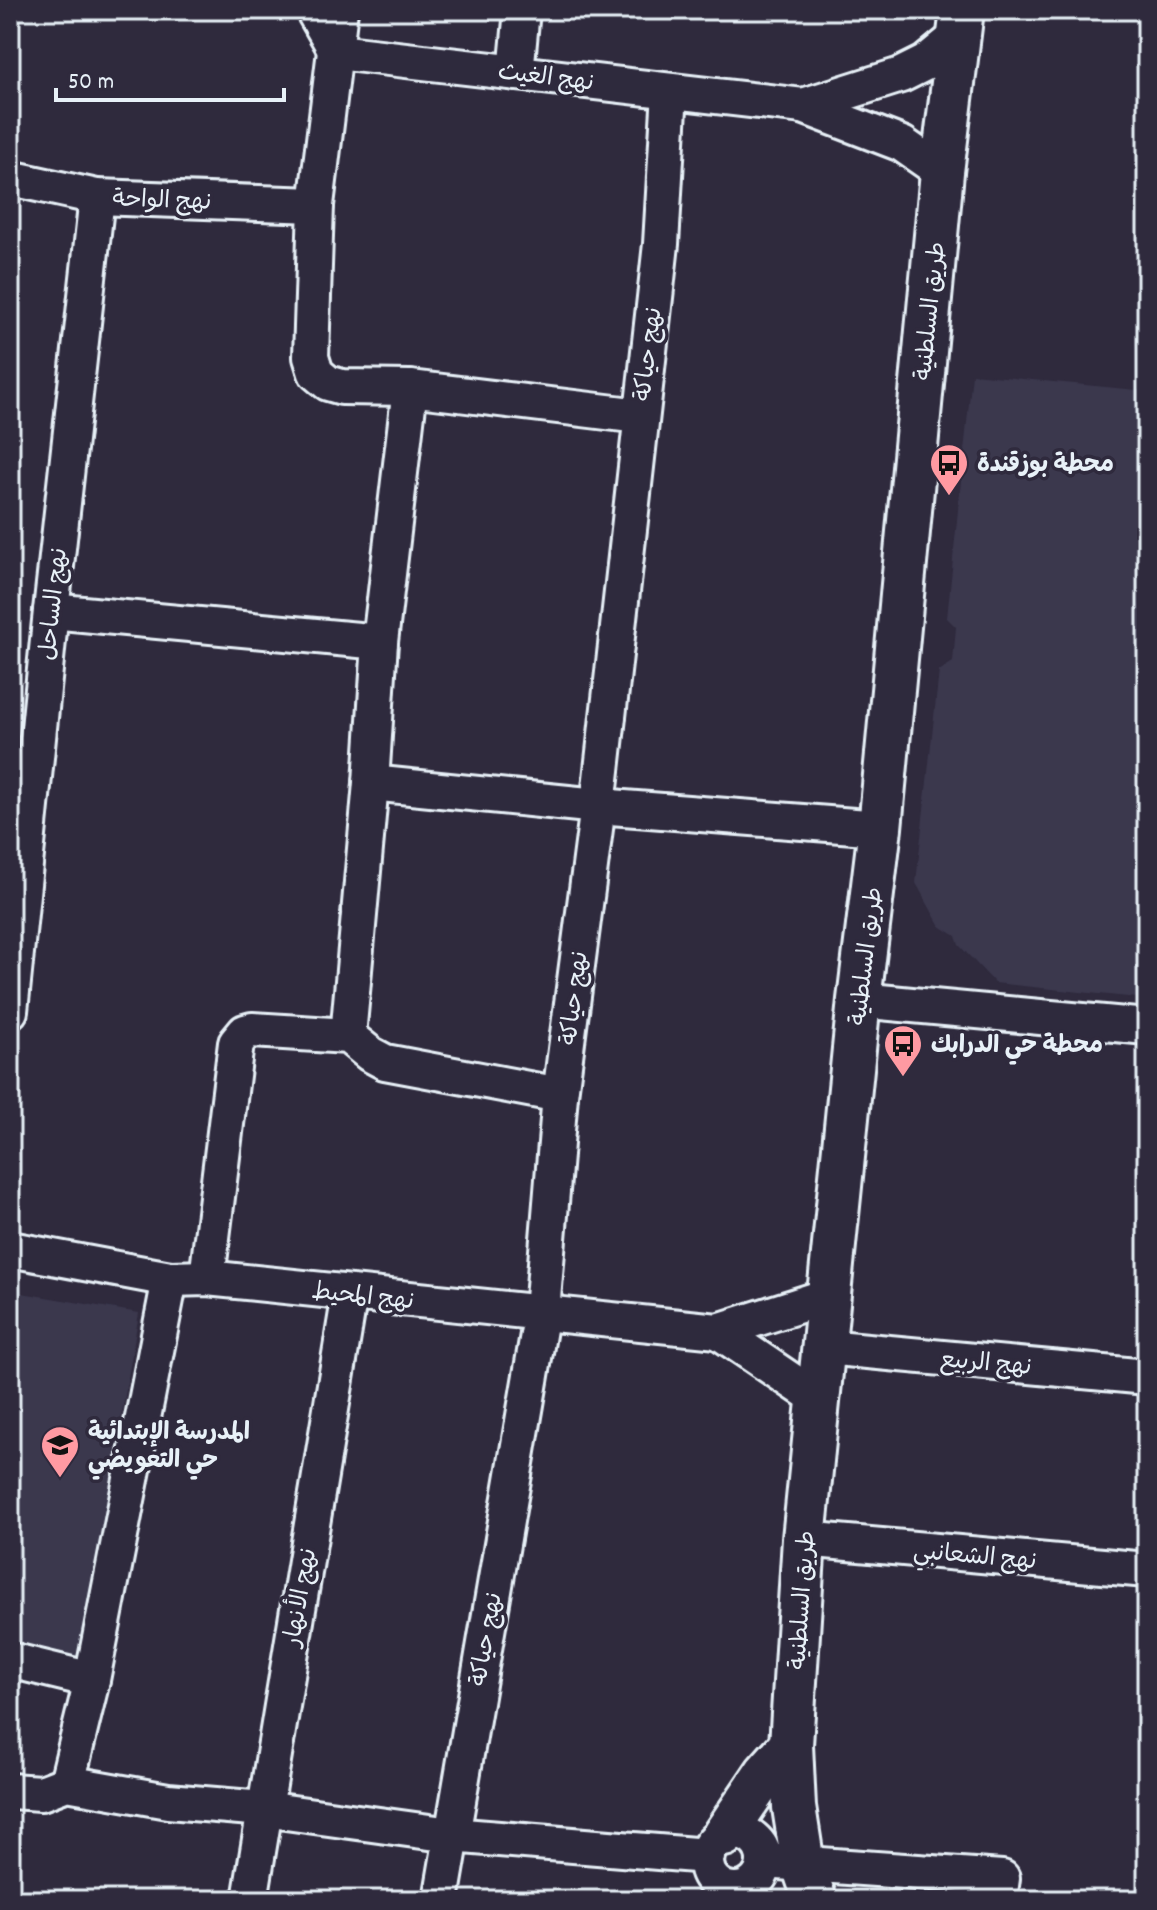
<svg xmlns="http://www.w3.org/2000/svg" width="1157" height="1910" font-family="Dekko,'Playpen Sans Arabic',sans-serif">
<rect width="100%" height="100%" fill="#2f2a3d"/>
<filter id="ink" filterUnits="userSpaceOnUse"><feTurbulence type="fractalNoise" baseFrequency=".0125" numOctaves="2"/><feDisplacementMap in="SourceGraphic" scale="16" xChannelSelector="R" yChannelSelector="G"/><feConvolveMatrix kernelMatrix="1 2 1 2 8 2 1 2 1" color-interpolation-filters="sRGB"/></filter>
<g filter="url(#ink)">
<g fill="#3b384e">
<path d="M 972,374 L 1147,391 L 1147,999 L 995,983 L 959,945 L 956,936 L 940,926 L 916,883 L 939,671 L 953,662 L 956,627 L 947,618 Z"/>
<path d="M 10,1291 L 139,1313 L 80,1660 L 10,1645 Z"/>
</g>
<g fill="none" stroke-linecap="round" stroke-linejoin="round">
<g stroke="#e8f1f8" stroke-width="40">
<g id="minor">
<path d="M 313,10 L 337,52 L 803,106 L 902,144 L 942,172"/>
<path d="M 340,10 L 316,205 L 311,357 L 316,373 L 328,383 L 342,387 L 410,388 L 640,416"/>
<path d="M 516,73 L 522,10"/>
<path d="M 803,106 L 901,75 L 925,63 L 959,35"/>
<path d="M 10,178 L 97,197 L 316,205"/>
<path d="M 51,611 L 380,642"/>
<path d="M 371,783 L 598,806 L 880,828"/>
<path d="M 859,1000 L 1147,1027"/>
<path d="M 10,1011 L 51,611 L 97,197"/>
<path d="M 348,1036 L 371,783 L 380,642 L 410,388"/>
<path d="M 10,1249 L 170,1279 L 207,1278 L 718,1331 L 831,1295"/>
<path d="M 207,1278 L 236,1043 L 245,1032 L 252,1030 L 348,1036 L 370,1054 L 385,1062 L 560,1095"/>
<path d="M 718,1331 L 820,1400"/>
<path d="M 825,1347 L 1147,1377"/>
<path d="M 804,1539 L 1147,1570"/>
<path d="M 10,1660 L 92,1680"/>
<path d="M 67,1783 L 92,1680 L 170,1279"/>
<path d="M 10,1791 L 41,1793 L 67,1783 L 168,1801 L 264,1809 L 451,1835 L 707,1856"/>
<circle cx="735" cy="1861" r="29"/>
<path d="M 764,1861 L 1002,1878 L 999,1900"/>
<path d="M 250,1900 L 350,1294"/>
<path d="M 441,1900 L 542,1311 L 560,1095 L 598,806 L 661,244 L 670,91"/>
</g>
</g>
<g stroke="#e8f1f8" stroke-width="48">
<g id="major">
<path d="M 724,1835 L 766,1773 L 791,1745"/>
<path d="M 815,1900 L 803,1865 L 794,1807 L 791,1745 L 804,1539 L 859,1000 L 880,828 L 942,172 L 962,10"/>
</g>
</g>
<use href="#minor" stroke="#2f2a3d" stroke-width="34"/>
<use href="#major" stroke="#2f2a3d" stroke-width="42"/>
</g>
</g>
<defs>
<g id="bus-pin" transform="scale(2)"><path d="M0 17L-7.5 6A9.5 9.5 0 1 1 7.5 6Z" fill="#ff9aa2" stroke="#2f2a3d"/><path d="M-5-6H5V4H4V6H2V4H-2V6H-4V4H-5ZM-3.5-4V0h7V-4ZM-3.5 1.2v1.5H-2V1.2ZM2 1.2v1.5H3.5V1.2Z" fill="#111"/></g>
<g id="school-pin" transform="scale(2)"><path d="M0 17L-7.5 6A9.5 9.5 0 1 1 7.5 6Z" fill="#ff9aa2" stroke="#2f2a3d"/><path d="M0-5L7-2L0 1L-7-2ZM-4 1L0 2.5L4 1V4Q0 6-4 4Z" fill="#111"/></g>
</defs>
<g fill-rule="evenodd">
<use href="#bus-pin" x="949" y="463"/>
<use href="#bus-pin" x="903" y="1044"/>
<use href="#school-pin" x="60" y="1445"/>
</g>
<g text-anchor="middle" stroke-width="7" stroke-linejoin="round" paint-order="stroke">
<g font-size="24" fill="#e8f1f8" stroke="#2f2a3d">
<text transform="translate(546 76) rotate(7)" y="8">نهج الغيث</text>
<text transform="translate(162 199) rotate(2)" y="8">نهج الواحة</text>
<text transform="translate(929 311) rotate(-84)" y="8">طريق السلطنية</text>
<text transform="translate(647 354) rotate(-83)" y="8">نهج حياكة</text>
<text transform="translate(52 604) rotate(-84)" y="8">نهج الساحل</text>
<text transform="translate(865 956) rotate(-83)" y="8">طريق السلطنية</text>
<text transform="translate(573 998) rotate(-83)" y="8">نهج حياكة</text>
<text transform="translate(363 1295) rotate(6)" y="8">نهج المحيط</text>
<text transform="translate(986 1362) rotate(5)" y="8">نهج الربيع</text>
<text transform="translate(975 1555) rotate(5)" y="8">نهج الشعانبي</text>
<text transform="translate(299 1597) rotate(-80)" y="8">نهج الأنهار</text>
<text transform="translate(801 1600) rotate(-86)" y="8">طريق السلطنية</text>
<text transform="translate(485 1639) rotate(-80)" y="8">نهج حياكة</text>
</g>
<g font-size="24" font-weight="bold" fill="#e8f1f8" stroke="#2f2a3d" text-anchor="start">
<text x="977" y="471">محطة بوزقندة</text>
<text x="931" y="1052">محطة حي الدرابك</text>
<text x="88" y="1439">المدرسة الإبتدائية<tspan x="88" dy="28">حي التعويضي</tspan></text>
</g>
</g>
<rect width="1157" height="1910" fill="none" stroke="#2f2a3d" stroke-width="40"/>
<rect x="20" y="20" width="1117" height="1870" fill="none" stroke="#e8f1f8" stroke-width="3" filter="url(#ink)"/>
<path d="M56 88v12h228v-12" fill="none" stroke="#e8f1f8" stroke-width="4"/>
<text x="68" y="88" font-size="24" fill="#e8f1f8" stroke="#2f2a3d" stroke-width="6" paint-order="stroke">50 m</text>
</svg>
